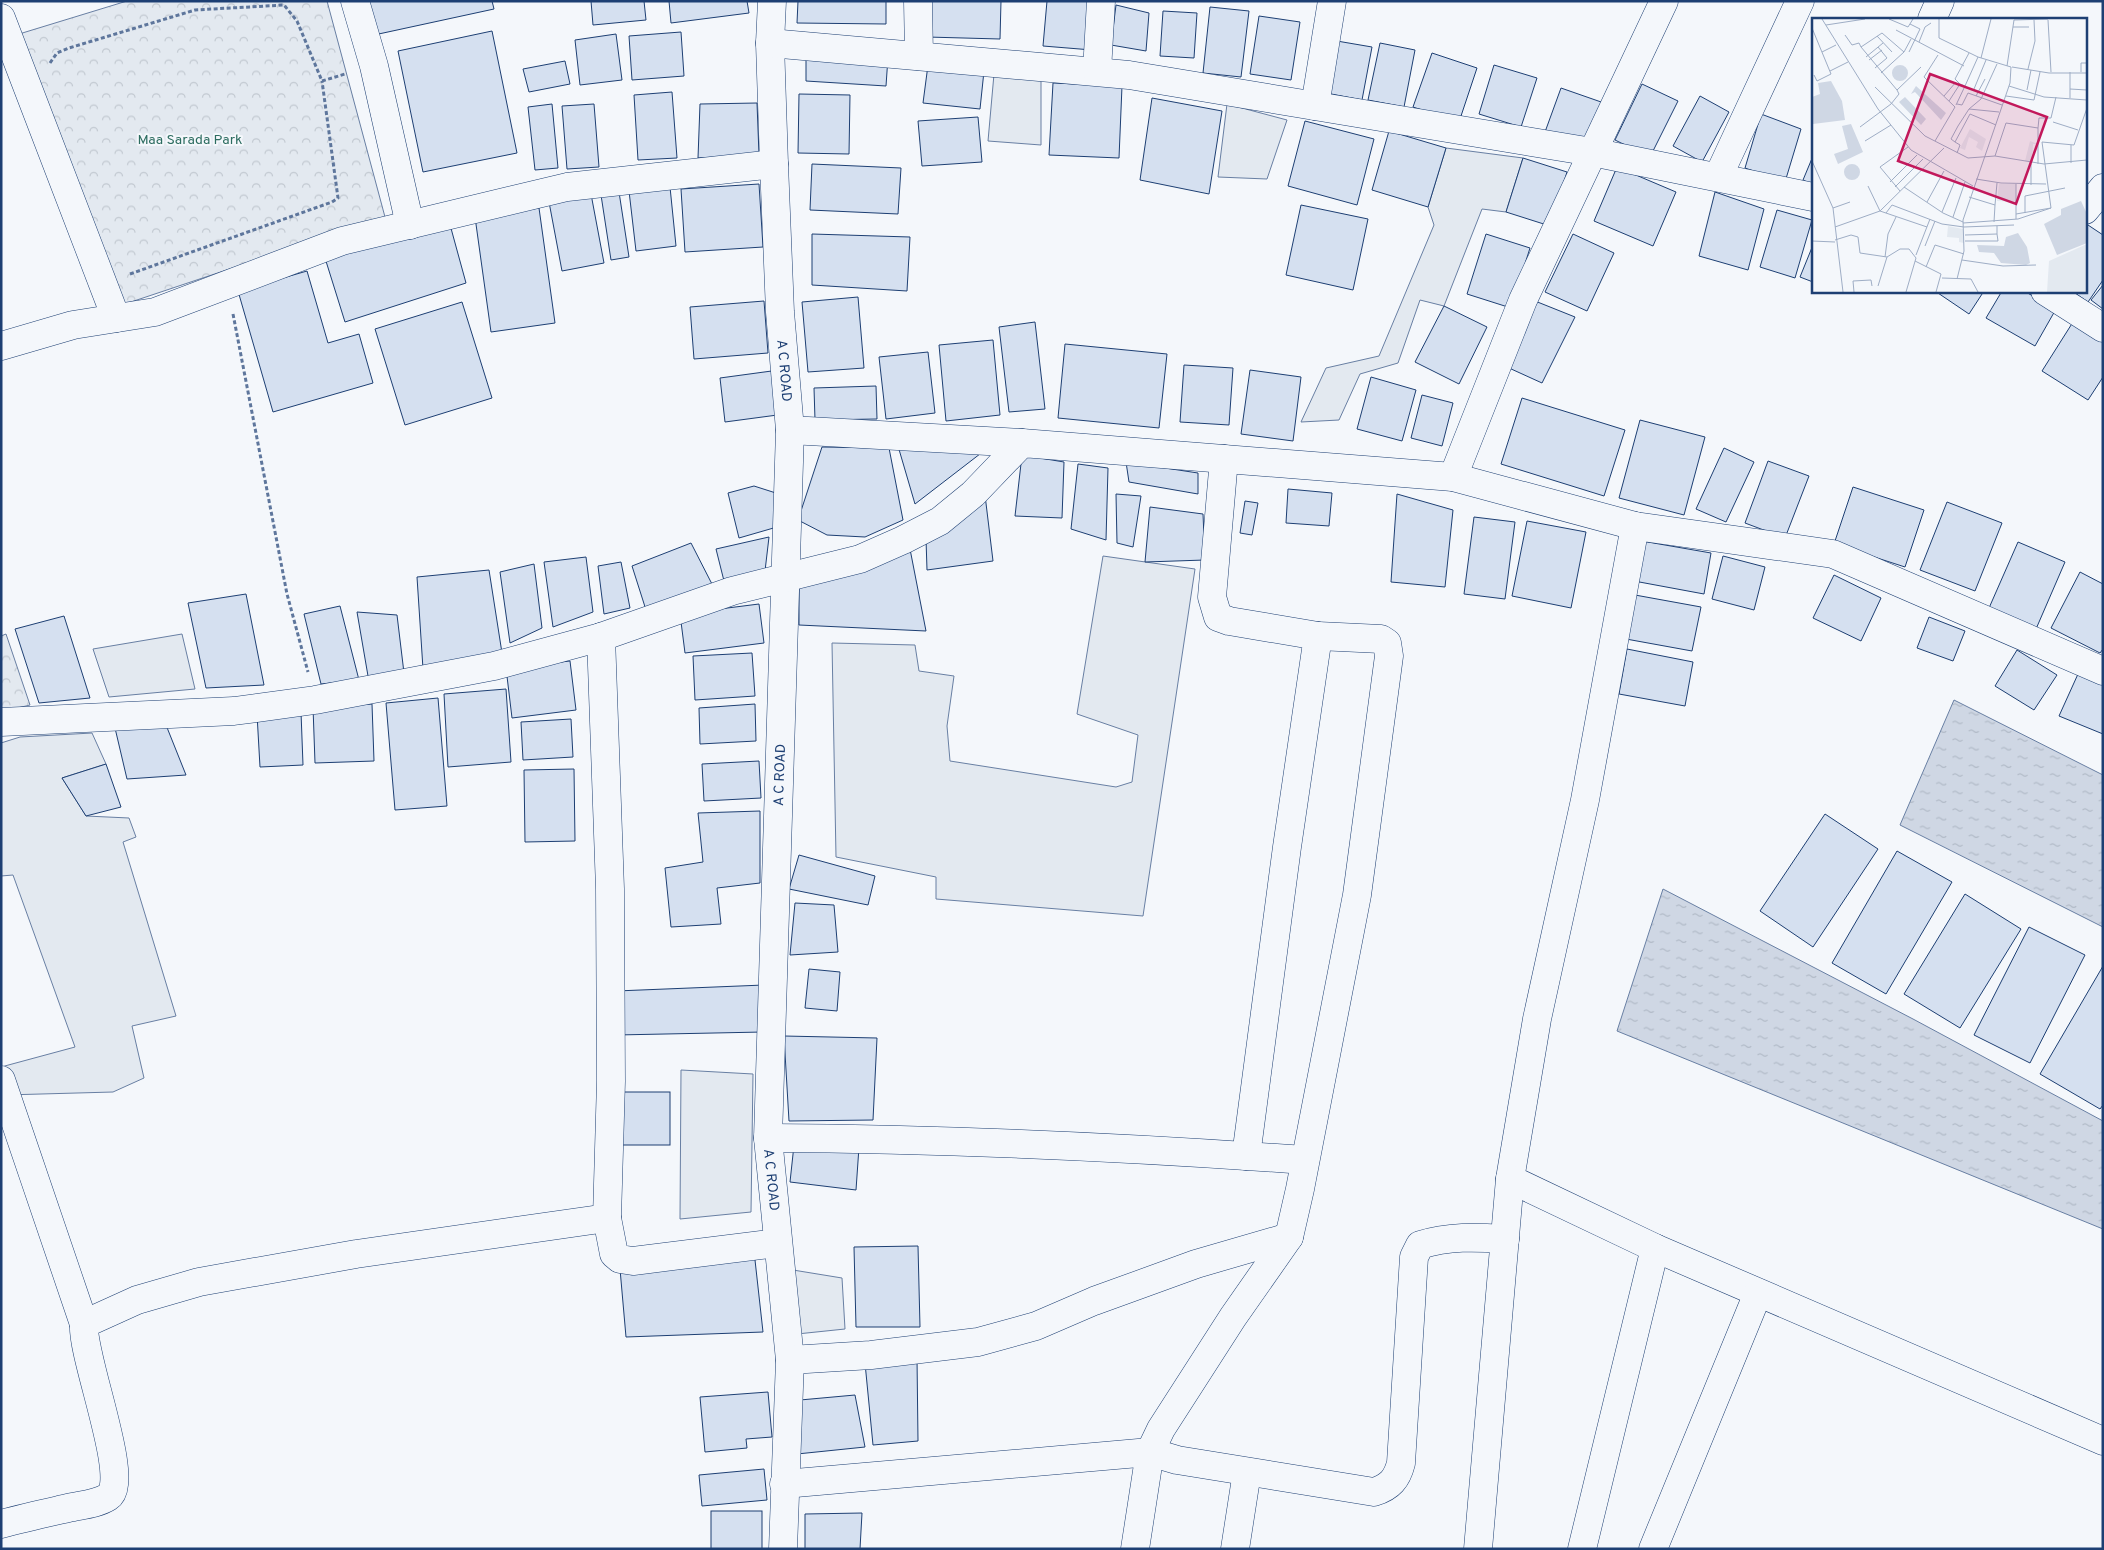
<svg xmlns="http://www.w3.org/2000/svg" width="2104" height="1550" font-family="Overpass,sans-serif">
<defs>
<pattern id="park-crowns" width="20" height="18" patternUnits="userSpaceOnUse" patternTransform="scale(1.25)"><rect width="20" height="18" fill="#e3e9f0"/><path d="M2 6a3 3 0 1 1 6 0M12 15a3 3 0 1 1 6 0" fill="none" stroke="#c2c9d1"/></pattern>
<pattern id="water-ripples" width="26" height="14" patternUnits="userSpaceOnUse" patternTransform="scale(1.25)"><rect width="26" height="14" fill="#cfd7e4"/><path d="M2 4q2-2 4 0t4 0M15 11q2-2 4 0t4 0" fill="none" stroke="#b1bac7"/></pattern>
</defs>
<rect width="100%" height="100%" fill="#f4f7fb"/>
<g fill="#e3e9f0" stroke="#687fa3">
<path d="M 994,74 L 1041,77 L 1041,145 L 988,141 Z"/>
<path d="M 1227,104 L 1287,120 L 1267,179 L 1218,177 Z"/>
<path d="M 1446,148 L 1523,158 L 1506,212 L 1482,209 L 1444,306 L 1420,300 L 1398,363 L 1360,374 L 1339,420 L 1301,422 L 1326,368 L 1379,356 L 1434,225 L 1428,207 Z"/>
<path d="M 1103,556 L 1195,569 L 1143,916 L 936,899 L 936,877 L 836,857 L 832,643 L 915,645 L 919,671 L 954,676 L 947,726 L 950,761 L 1116,787 L 1132,782 L 1138,735 L 1077,714 Z"/>
<path d="M 182,634 L 195,689 L 109,697 L 93,649 Z"/>
<path d="M 92,733 L 106,764 L 62,778 L 86,816 L 129,818 L 136,837 L 123,842 L 176,1016 L 132,1026 L 144,1078 L 113,1092 L 5,1095 L 1,1067 L 75,1047 L 13,875 L 1,876 L 1,743 L 20,737 Z"/>
<path d="M 681,1070 L 753,1074 L 751,1212 L 680,1219 Z"/>
<path d="M 793,1270 L 842,1278 L 845,1329 L 797,1334 Z"/>
</g>
<g fill="url(#park-crowns)" stroke="#687fa3">
<path d="M 127,1 L 327,1 L 385,217 L 104,311 L 6,38 Z"/>
<path d="M 6,634 L 30,705 L 1,712 L 1,636 Z"/>
</g>
<g fill="url(#water-ripples)" stroke="#687fa3">
<path d="M 1954,700 L 2103,775 L 2103,927 L 1900,825 Z"/>
<path d="M 1663,889 L 1913,1019 L 2103,1121 L 2103,1229 L 1617,1031 Z"/>
</g>
<g fill="#d5e0f0" stroke="#1d3f73">
<path d="M 367,1 L 492,1 L 494,9 L 374,35 Z"/>
<path d="M 591,1 L 644,1 L 646,20 L 593,25 Z"/>
<path d="M 669,1 L 747,1 L 749,13 L 671,23 Z"/>
<path d="M 798,1 L 886,1 L 886,24 L 797,23 Z"/>
<path d="M 928,1 L 1001,1 L 1000,39 L 927,37 Z"/>
<path d="M 1047,1 L 1096,1 L 1092,50 L 1043,46 Z"/>
<path d="M 1116,5 L 1149,13 L 1146,51 L 1111,45 Z"/>
<path d="M 1210,7 L 1249,11 L 1241,77 L 1203,73 Z"/>
<path d="M 1163,11 L 1197,13 L 1194,58 L 1160,56 Z"/>
<path d="M 1259,16 L 1300,22 L 1291,80 L 1250,74 Z"/>
<path d="M 492,31 L 517,153 L 423,172 L 398,51 Z"/>
<path d="M 681,32 L 684,76 L 632,80 L 629,36 Z"/>
<path d="M 616,34 L 622,80 L 580,85 L 575,40 Z"/>
<path d="M 1331,40 L 1372,47 L 1362,100 L 1321,92 Z"/>
<path d="M 1380,43 L 1415,50 L 1404,107 L 1368,100 Z"/>
<path d="M 1432,53 L 1477,68 L 1459,122 L 1413,107 Z"/>
<path d="M 806,54 L 888,57 L 886,86 L 806,81 Z"/>
<path d="M 565,61 L 570,84 L 529,92 L 523,69 Z"/>
<path d="M 928,65 L 984,71 L 980,109 L 923,103 Z"/>
<path d="M 1494,65 L 1537,78 L 1521,127 L 1479,114 Z"/>
<path d="M 1053,83 L 1122,86 L 1119,158 L 1049,155 Z"/>
<path d="M 1642,84 L 1678,101 L 1650,157 L 1615,140 Z"/>
<path d="M 1561,88 L 1604,103 L 1588,147 L 1545,132 Z"/>
<path d="M 672,92 L 677,158 L 638,160 L 634,95 Z"/>
<path d="M 799,94 L 850,95 L 849,154 L 798,153 Z"/>
<path d="M 1700,96 L 1729,112 L 1702,162 L 1673,146 Z"/>
<path d="M 1152,98 L 1222,111 L 1209,194 L 1140,180 Z"/>
<path d="M 757,103 L 759,155 L 698,158 L 700,104 Z"/>
<path d="M 552,104 L 558,168 L 535,170 L 528,107 Z"/>
<path d="M 594,104 L 599,167 L 567,169 L 562,106 Z"/>
<path d="M 1761,114 L 1801,129 L 1785,182 L 1745,168 Z"/>
<path d="M 978,117 L 982,162 L 922,166 L 918,121 Z"/>
<path d="M 1305,121 L 1374,139 L 1357,205 L 1288,186 Z"/>
<path d="M 1389,131 L 1446,148 L 1428,207 L 1372,190 Z"/>
<path d="M 1813,156 L 1813,185 L 1803,180 Z"/>
<path d="M 1523,158 L 1567,172 L 1550,226 L 1506,212 Z"/>
<path d="M 812,164 L 901,168 L 898,214 L 810,210 Z"/>
<path d="M 1617,167 L 1676,192 L 1653,246 L 1594,221 Z"/>
<path d="M 759,184 L 763,247 L 685,252 L 681,189 Z"/>
<path d="M 670,187 L 676,246 L 636,251 L 629,191 Z"/>
<path d="M 619,192 L 629,257 L 611,260 L 601,195 Z"/>
<path d="M 1715,192 L 1764,209 L 1748,270 L 1699,256 Z"/>
<path d="M 591,194 L 604,263 L 562,271 L 549,202 Z"/>
<path d="M 1301,205 L 1368,219 L 1353,290 L 1286,275 Z"/>
<path d="M 539,208 L 555,323 L 491,332 L 475,217 Z"/>
<path d="M 1777,210 L 1812,220 L 1795,278 L 1760,267 Z"/>
<path d="M 449,221 L 466,283 L 345,322 L 325,258 Z"/>
<path d="M 2085,223 L 2103,235 L 2103,280 L 2088,302 L 2072,291 L 2085,291 Z"/>
<path d="M 812,234 L 910,237 L 907,291 L 812,285 Z"/>
<path d="M 1486,234 L 1530,248 L 1511,308 L 1467,294 Z"/>
<path d="M 1573,234 L 1614,253 L 1587,311 L 1545,292 Z"/>
<path d="M 1813,245 L 1813,282 L 1800,277 Z"/>
<path d="M 307,271 L 328,343 L 359,334 L 373,383 L 273,412 L 238,291 Z"/>
<path d="M 2103,285 L 2103,309 L 2091,300 Z"/>
<path d="M 1935,291 L 1984,291 L 1969,314 Z"/>
<path d="M 2002,291 L 2024,291 L 2056,309 L 2035,346 L 1986,318 Z"/>
<path d="M 858,297 L 864,368 L 808,372 L 802,302 Z"/>
<path d="M 764,301 L 768,353 L 694,359 L 690,307 Z"/>
<path d="M 1535,301 L 1575,317 L 1542,383 L 1509,368 Z"/>
<path d="M 462,302 L 492,398 L 405,425 L 375,329 Z"/>
<path d="M 1444,306 L 1487,327 L 1459,384 L 1415,362 Z"/>
<path d="M 1035,322 L 1045,409 L 1009,412 L 999,327 Z"/>
<path d="M 2073,322 L 2103,341 L 2103,377 L 2088,400 L 2042,371 Z"/>
<path d="M 993,340 L 1000,415 L 946,421 L 939,345 Z"/>
<path d="M 1065,344 L 1167,354 L 1159,428 L 1058,418 Z"/>
<path d="M 928,352 L 935,413 L 886,419 L 879,357 Z"/>
<path d="M 1184,365 L 1233,368 L 1229,425 L 1180,422 Z"/>
<path d="M 779,370 L 785,414 L 725,422 L 720,378 Z"/>
<path d="M 1250,370 L 1301,377 L 1293,441 L 1241,434 Z"/>
<path d="M 1371,377 L 1416,390 L 1402,441 L 1357,429 Z"/>
<path d="M 876,386 L 877,419 L 815,420 L 814,388 Z"/>
<path d="M 1422,395 L 1453,403 L 1442,446 L 1411,438 Z"/>
<path d="M 1522,398 L 1625,430 L 1604,496 L 1501,464 Z"/>
<path d="M 1640,420 L 1705,437 L 1684,515 L 1619,498 Z"/>
<path d="M 898,446 L 989,447 L 915,504 Z"/>
<path d="M 822,447 L 889,448 L 903,520 L 865,537 L 827,535 L 798,520 Z"/>
<path d="M 1724,448 L 1754,462 L 1726,522 L 1696,509 Z"/>
<path d="M 1022,455 L 1064,462 L 1062,518 L 1015,516 Z"/>
<path d="M 1768,461 L 1809,476 L 1785,538 L 1745,523 Z"/>
<path d="M 1126,462 L 1198,473 L 1198,494 L 1129,482 Z"/>
<path d="M 1078,464 L 1108,468 L 1106,540 L 1071,529 Z"/>
<path d="M 754,486 L 779,494 L 777,527 L 739,538 L 728,493 Z"/>
<path d="M 1853,487 L 1924,510 L 1905,567 L 1834,544 Z"/>
<path d="M 1288,489 L 1332,493 L 1329,526 L 1286,523 Z"/>
<path d="M 1116,494 L 1141,496 L 1133,547 L 1117,543 Z"/>
<path d="M 1397,494 L 1453,510 L 1445,587 L 1391,582 Z"/>
<path d="M 985,495 L 993,561 L 927,570 L 926,539 Z"/>
<path d="M 1245,501 L 1258,503 L 1252,535 L 1240,533 Z"/>
<path d="M 1947,502 L 2002,523 L 1975,591 L 1920,570 Z"/>
<path d="M 1150,507 L 1203,514 L 1205,560 L 1145,562 Z"/>
<path d="M 1474,517 L 1515,522 L 1505,599 L 1464,594 Z"/>
<path d="M 1527,521 L 1586,532 L 1571,608 L 1512,596 Z"/>
<path d="M 769,537 L 765,571 L 726,589 L 716,549 Z"/>
<path d="M 1642,541 L 1711,553 L 1704,594 L 1634,581 Z"/>
<path d="M 2018,542 L 2065,562 L 2036,629 L 1989,608 Z"/>
<path d="M 691,543 L 714,588 L 646,610 L 632,566 Z"/>
<path d="M 910,549 L 926,631 L 799,625 L 799,586 Z"/>
<path d="M 1723,556 L 1765,567 L 1754,610 L 1712,599 Z"/>
<path d="M 586,557 L 593,612 L 553,627 L 544,562 Z"/>
<path d="M 621,562 L 630,608 L 604,614 L 598,566 Z"/>
<path d="M 534,564 L 542,628 L 510,643 L 500,572 Z"/>
<path d="M 489,570 L 502,653 L 423,669 L 417,577 Z"/>
<path d="M 2080,572 L 2103,584 L 2103,649 L 2100,653 L 2051,628 Z"/>
<path d="M 1834,575 L 1881,598 L 1861,641 L 1813,618 Z"/>
<path d="M 246,594 L 264,685 L 206,688 L 188,603 Z"/>
<path d="M 1635,595 L 1701,607 L 1692,651 L 1626,639 Z"/>
<path d="M 759,604 L 764,643 L 685,653 L 680,614 Z"/>
<path d="M 340,606 L 359,680 L 321,684 L 304,614 Z"/>
<path d="M 357,612 L 397,615 L 404,673 L 368,676 Z"/>
<path d="M 64,616 L 90,698 L 39,703 L 15,629 Z"/>
<path d="M 1929,617 L 1965,631 L 1953,661 L 1917,648 Z"/>
<path d="M 1627,649 L 1693,662 L 1685,706 L 1619,694 Z"/>
<path d="M 2017,650 L 2057,675 L 2034,710 L 1995,686 Z"/>
<path d="M 752,653 L 755,696 L 695,700 L 693,656 Z"/>
<path d="M 570,661 L 576,710 L 512,718 L 506,668 Z"/>
<path d="M 2078,674 L 2103,684 L 2103,734 L 2059,716 Z"/>
<path d="M 506,689 L 511,762 L 448,767 L 444,694 Z"/>
<path d="M 438,698 L 447,806 L 395,810 L 386,703 Z"/>
<path d="M 372,704 L 374,761 L 315,763 L 313,707 Z"/>
<path d="M 755,704 L 756,741 L 700,744 L 699,708 Z"/>
<path d="M 301,712 L 303,765 L 260,767 L 257,714 Z"/>
<path d="M 571,719 L 573,757 L 523,760 L 521,722 Z"/>
<path d="M 166,725 L 186,775 L 127,779 L 115,728 Z"/>
<path d="M 759,761 L 761,798 L 704,801 L 702,764 Z"/>
<path d="M 106,764 L 121,807 L 86,816 L 62,778 Z"/>
<path d="M 574,769 L 575,841 L 525,842 L 524,770 Z"/>
<path d="M 760,811 L 760,883 L 717,888 L 721,924 L 671,927 L 665,868 L 703,862 L 698,813 Z"/>
<path d="M 1825,814 L 1878,849 L 1813,947 L 1760,911 Z"/>
<path d="M 1897,851 L 1952,882 L 1886,994 L 1832,963 Z"/>
<path d="M 799,855 L 875,876 L 868,905 L 789,889 Z"/>
<path d="M 1965,894 L 2021,929 L 1960,1028 L 1904,994 Z"/>
<path d="M 795,903 L 834,905 L 838,952 L 790,955 Z"/>
<path d="M 2029,927 L 2085,955 L 2030,1063 L 1974,1035 Z"/>
<path d="M 2103,966 L 2103,1105 L 2100,1109 L 2040,1074 Z"/>
<path d="M 809,969 L 840,972 L 837,1011 L 805,1008 Z"/>
<path d="M 764,985 L 763,1032 L 616,1035 L 616,991 Z"/>
<path d="M 784,1036 L 877,1038 L 873,1120 L 789,1121 Z"/>
<rect x="620" y="1092" width="50" height="53"/>
<path d="M 794,1145 L 859,1147 L 856,1190 L 790,1182 Z"/>
<path d="M 918,1246 L 920,1327 L 856,1327 L 854,1247 Z"/>
<path d="M 754,1251 L 763,1332 L 626,1337 L 620,1269 Z"/>
<path d="M 917,1358 L 918,1441 L 873,1445 L 865,1363 Z"/>
<path d="M 768,1392 L 772,1437 L 746,1439 L 747,1448 L 705,1452 L 700,1397 Z"/>
<path d="M 855,1395 L 865,1447 L 797,1454 L 800,1400 Z"/>
<path d="M 764,1469 L 767,1500 L 702,1506 L 699,1475 Z"/>
<rect x="711" y="1511" width="51" height="38"/>
<path d="M 862,1513 L 860,1549 L 805,1549 L 805,1514 Z"/>
</g>
<g fill="none" stroke-linecap="round" stroke-linejoin="round">
<g stroke="#1d3f73" stroke-width="29">
<g id="minor">
<path d="M 355,1 L 374,66 L 410,225"/>
<path id="s1" d="M 772,1 L 770,43 L 774,164 L 780,312 L 790,430 L 768,1138 L 790,1360 L 783,1549"/>
<path d="M 918,1 L 919,56"/>
<path d="M 1,18 L 116,318"/>
<path d="M 1932,19 L 1940,1"/>
<path d="M 770,43 L 1129,75 L 1592,152 L 1813,197"/>
<path d="M 1097,71 L 1101,1"/>
<path d="M 1315,106 L 1332,1"/>
<path d="M 1718,177 L 1800,1"/>
<path d="M 2085,210 L 2103,188"/>
<path d="M 2045,291 L 2103,328"/>
<path d="M 1,346 L 73,325 L 155,312 L 342,241 L 567,187 L 774,164"/>
<path d="M 790,430 L 1022,443"/>
<path d="M 1224,459 L 1212,597 L 1218,617 L 1229,621 L 1318,636 L 1287,847 L 1246,1156"/>
<path d="M 1453,477 L 1523,300 L 1664,1"/>
<path d="M 1635,526 L 1585,800 L 1537,1019 L 1510,1179 L 1655,1248 L 2103,1441"/>
<path d="M 1,722 L 234,711 L 315,700 L 494,666 L 601,637 L 732,591 L 860,559 L 903,540 L 940,521 L 973,494 L 1022,443 L 1453,477 L 1635,526 L 1833,554 L 2103,671"/>
<path d="M 1,1080 L 84,1324"/>
<path d="M 768,1138 C 947,1139 1126,1147 1305,1160"/>
<path d="M 607,1218 L 614,1254 L 620,1259 L 633,1261 L 777,1243"/>
<path d="M 790,1360 L 871,1355 L 978,1342 L 1036,1326 L 1094,1301 L 1196,1264 L 1289,1237"/>
<path d="M 784,1484 L 1150,1452 L 1177,1460 L 1374,1492 C 1390,1487 1397,1479 1401,1463 L 1414,1257 L 1420,1245 C 1449,1236 1475,1237 1505,1239"/>
<path d="M 1,1524 C 23,1518 46,1513 68,1508 C 81,1505 97,1504 108,1497 C 132,1482 81,1356 84,1324 L 137,1300 L 199,1282 L 356,1254 L 607,1218 L 611,1081 L 610,889 L 601,637"/>
<path d="M 1135,1549 L 1150,1452 L 1161,1429 L 1233,1317 L 1289,1237 L 1300,1189 L 1357,895 L 1389,656 L 1387,643 L 1381,639 L 1318,636"/>
<path d="M 1235,1549 L 1247,1472"/>
<path d="M 1478,1549 L 1510,1179"/>
<path d="M 1582,1549 L 1655,1248"/>
<path d="M 1653,1549 L 1758,1293"/>
</g>
</g>
<g stroke="#5e769c" stroke-width="3" stroke-dasharray="4 2.5" stroke-linecap="butt">
<path d="M 50,63 L 57,53 L 69,48 L 195,10 L 284,5 L 297,21 L 322,81 L 345,74"/>
<path d="M 130,274 L 332,202 L 338,198 L 322,81"/>
<path d="M 233,314 L 287,594 L 308,672"/>
</g>
<use href="#minor" stroke="#f4f7fb" stroke-width="28"/>
</g>
<g text-anchor="middle" stroke-width="4" stroke-linejoin="round" paint-order="stroke">
<g font-size="14" fill="#2c6c60" stroke="#f4f7fb">
<text x="190" y="144">Maa Sarada Park</text>
</g>
<g font-size="14" fill="#1d3f73" stroke="#f4f7fb">
<text dy="5" stroke="none"><textPath href="#s1" startOffset="370">A C ROAD</textPath></text>
<text transform="translate(779 775) rotate(-88)" y="5">A C ROAD</text>
<text dy="5" stroke="none"><textPath href="#s1" startOffset="1180">A C ROAD</textPath></text>
</g>
</g>
<g transform="translate(1812 18)">
<rect width="275" height="275" fill="#f4f7fb"/>
<path d="M 158,111 L 174,121 L 170,133 L 164,129 L 166,124 L 157,119 L 153,132 L 148,130 ZM 218,123 L 226,126 L 221,126 L 220,144 L 213,143 ZM 136,208 L 151,211 L 152,225 L 147,224 L 147,220 L 135,219 ZM 275,226 L 275,274 L 235,274 L 237,243 Z" fill="#e3e9f0"/>
<path d="M 187,166 L 204,166 L 204,184 L 185,183 Z" fill="#e3e9f0"/>
<path d="M80 55a8 8 0 1 1 16 0a8 8 0 1 1-16 0ZM 19,63 L 30,83 L 33,102 L 1,106 L 0,79 L 8,76 L 6,65 ZM 104,68 L 134,95 L 129,102 L 103,74 L 99,76 ZM 93,79 L 114,101 L 109,107 L 87,84 ZM 39,106 L 51,134 L 26,146 L 22,136 L 36,131 L 30,108 ZM32 154a8 8 0 1 1 16 0a8 8 0 1 1-16 0ZM 269,183 L 275,196 L 275,225 L 245,237 L 232,206 L 249,197 L 249,191 ZM 206,215 L 215,229 L 218,245 L 214,247 L 189,245 L 182,235 L 167,234 L 165,227 L 192,228 L 194,219 Z" fill="#cfd7e4"/>
<path fill="none" stroke="#9eadc5" stroke-width="1" d="M 10,1 L 66,91 L 99,132 L 161,168M 77,1 L 96,9 L 101,1M 127,1 L 127,20 L 166,39 L 199,49 L 198,65 L 151,202 L 152,233 L 145,261M 236,2 L 239,54M 14,7 L 53,1M 201,9 L 217,9M 0,10 L 19,56 L 5,63 L 2,57M 84,12 L 152,48M 33,17 L 40,27 L 47,25 L 49,29 L 70,15 L 92,34M 65,18 L 80,34M 107,24 L 113,9 L 119,5M 49,29 L 85,72 L 109,49M 10,34 L 24,27M 97,34 L 108,11 L 98,6M 157,35 L 143,61 L 148,66 L 153,68 L 166,39M 54,39 L 71,25M 169,40 L 179,1M 57,42 L 70,32M 195,48 L 202,2 L 236,1M 200,49 L 237,55 L 275,55M 63,50 L 75,40 L 66,29M 216,51 L 223,23 L 222,2M 18,53 L 36,44M 258,54 L 258,80M 269,54 L 269,45 L 275,45M 69,55 L 92,34 L 99,21M 197,68 L 232,79 L 275,82M 63,69 L 113,118 L 156,140 L 183,138 L 232,146 L 275,142M 162,71 L 174,42M 258,71 L 275,72M 215,72 L 219,52M 132,78 L 144,64M 164,78 L 173,61M 194,78 L 222,82 L 228,54M 137,83 L 148,66M 145,86 L 150,87 L 156,75 L 190,87M 144,87 L 153,68M 157,91 L 187,94M 158,96 L 184,107M 241,104 L 266,112M 48,109 L 79,86 L 87,76 L 85,72M 53,123 L 79,107M 123,123 L 143,89 L 112,59 L 126,37M 143,124 L 139,121 L 146,108 L 157,91 L 169,81 L 185,46M 145,135 L 148,127 L 143,124 L 158,96M 183,138 L 194,105 L 226,110 L 227,100 L 239,100 L 244,79M 0,143 L 21,190 L 31,274M 259,145 L 259,127M 226,146 L 226,110M 164,161 L 189,165 L 234,166M 78,164 L 105,137M 204,166 L 204,196M 219,167 L 219,146M 56,168 L 68,193 L 132,130M 83,169 L 111,141M 92,169 L 131,195 L 151,204M 88,173 L 68,149 L 96,129M 157,179 L 183,187 L 185,165M 115,184 L 132,153M 21,190 L 38,184M 239,190 L 230,124 L 262,127 L 275,90M 130,194 L 144,160M 74,195 L 80,187 L 130,206 L 152,209 L 202,207M 213,195 L 213,178 L 253,170M 141,199 L 153,164M 204,201 L 204,196 L 239,190M 182,204 L 183,187M 151,205 L 206,201 L 239,190M 23,209 L 68,193 L 115,209M 153,217 L 185,216 L 185,208M 23,222 L 39,217 L 46,219 L 48,235 L 75,239 L 88,231 L 97,231 L 104,240 L 94,274M 0,223 L 23,224M 153,223 L 186,223 L 185,216M 113,228 L 123,203M 104,237 L 118,201M 73,239 L 76,216 L 84,199M 150,242 L 191,248 L 224,247M 103,243 L 129,256 L 124,274M 114,249 L 123,227 L 152,236M 130,260 L 159,261 L 166,274M 66,268 L 75,239M 42,274 L 41,263 L 59,262 L 60,268"/>
<path fill="#c2185b" fill-opacity="0.15" stroke="#c2185b" stroke-width="2.5" d="M 118,56 L 235,99 L 204,186 L 86,143 Z"/>
<rect width="275" height="275" fill="none" stroke="#1d3f73" stroke-width="2.5"/>
</g>
<rect width="2104" height="1550" fill="none" stroke="#1d3f73" stroke-width="5"/>
</svg>
